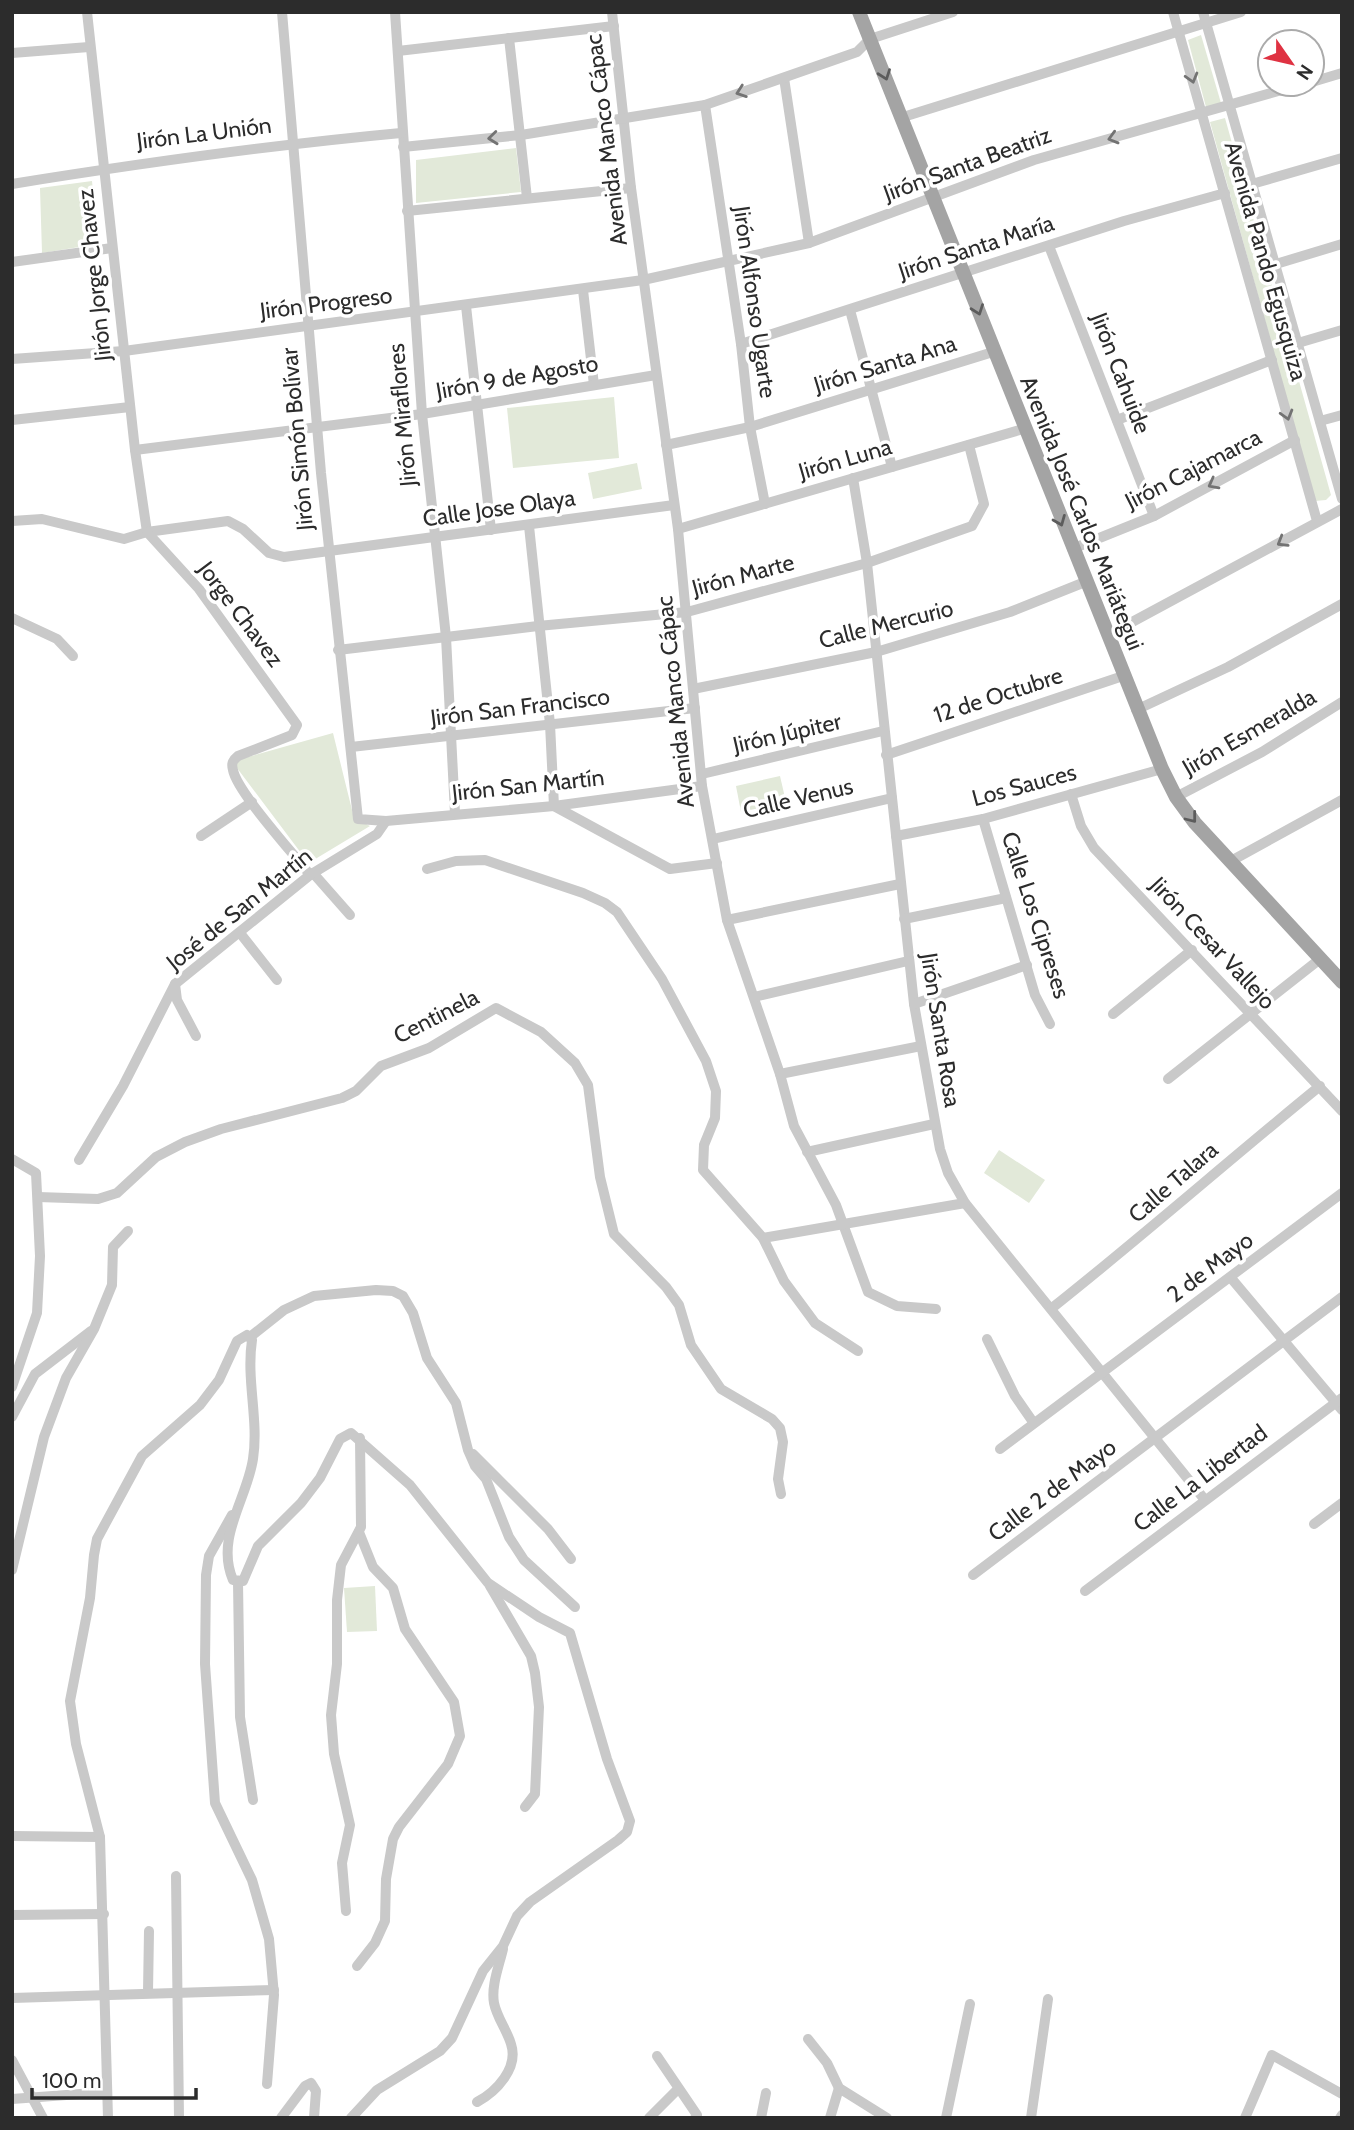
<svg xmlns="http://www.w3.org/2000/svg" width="1354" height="2130" font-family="Cabin,sans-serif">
<rect width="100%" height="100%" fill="#fff"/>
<g fill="#e2e9d9">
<path d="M 1201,35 L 1221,103 L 1206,107 L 1188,40 Z"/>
<path d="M 1225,118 L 1331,495 L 1326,500 L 1315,501 L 1210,122 Z"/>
<path d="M 516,148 L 521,192 L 416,203 L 416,160 Z"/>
<path d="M 92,181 L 98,244 L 42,253 L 40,188 Z"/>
<path d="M 614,397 L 619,458 L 513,468 L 507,408 Z"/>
<path d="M 637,463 L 642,489 L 593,499 L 588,473 Z"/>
<path d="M 333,733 L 354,818 L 370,826 L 312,861 L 307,861 L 234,764 L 237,760 Z"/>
<path d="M 780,776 L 786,802 L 741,812 L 736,786 Z"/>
<path d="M 999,1150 L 1045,1180 L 1029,1203 L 984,1173 Z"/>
<path d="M 375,1586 L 377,1631 L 347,1632 L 344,1588 Z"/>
</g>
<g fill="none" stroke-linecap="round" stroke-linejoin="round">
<g stroke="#c9c9c9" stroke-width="10">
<path d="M 87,12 L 135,450 L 147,532"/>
<path d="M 282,12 L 321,473 L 358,819 L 386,821 L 554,806 L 702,786"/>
<path d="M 395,12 L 422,414 L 446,637 L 455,813"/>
<path d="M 612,12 L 631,188 L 678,529 L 702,786 L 727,920 L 780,1074 L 794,1126 L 836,1205 L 868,1292 L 897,1306 L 936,1309"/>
<path d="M 1173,12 L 1317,521"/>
<path d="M 1203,12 L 1342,499"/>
<path d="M 509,38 L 527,198"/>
<path d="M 398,51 L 614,26"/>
<path d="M 12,53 L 89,47"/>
<path d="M 784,78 L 809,243"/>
<path d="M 1312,82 L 1342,73"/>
<path d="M 705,105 L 741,344 L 750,427 L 765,504"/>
<path d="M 900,118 L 1241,12"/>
<path d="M 403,147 L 521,135 L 705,105 L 857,52 L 870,39 L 953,12"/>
<path d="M 12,184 C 142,163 271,145 401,133"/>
<path d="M 1252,184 L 1342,158"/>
<path d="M 407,211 L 631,188"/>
<path d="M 1049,246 L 1154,516"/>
<path d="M 12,262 L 112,248"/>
<path d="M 1276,264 L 1342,244"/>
<path d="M 583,290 L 594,385"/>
<path d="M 466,306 L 491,530"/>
<path d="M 850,310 L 892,467"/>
<path d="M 1298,343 L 1342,330"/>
<path d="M 741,344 L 1124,221 L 1225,193"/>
<path d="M 12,359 L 124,351 L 643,280 L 809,243 L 1034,160 L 1303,84"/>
<path d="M 12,420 L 130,407"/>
<path d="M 1117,420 L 1272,360"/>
<path d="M 1320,421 L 1342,415"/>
<path d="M 666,445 L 750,427 L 993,352"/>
<path d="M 135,450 L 422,414 L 656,375"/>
<path d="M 853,478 L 867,563 L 914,1004 L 940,1149 L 948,1173 L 965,1203 L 1205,1500"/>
<path d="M 12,521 L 42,519 L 124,539 L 147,532 L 228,521 L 243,529 L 269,553 L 284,557 L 674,505"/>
<path d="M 529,526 L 550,724 L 554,806 L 670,869 L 717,863"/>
<path d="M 678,529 L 1023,429"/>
<path d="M 147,532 L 199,589 L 297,725 L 292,735 L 238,756 C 233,760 231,763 233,770 C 237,792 294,854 310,875"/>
<path d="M 1072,549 L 1154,516 L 1295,440"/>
<path d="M 12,618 L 57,639 L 73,656"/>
<path d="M 1108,635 L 1342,509"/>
<path d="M 338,650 L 538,626 L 687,612 L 867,563 L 972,526 L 984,504 L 969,445"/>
<path d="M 693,689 L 876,652 L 1010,612 L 1085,582"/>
<path d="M 1136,710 L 1228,667 L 1342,604"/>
<path d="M 351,747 L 695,708"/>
<path d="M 886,755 L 1123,676"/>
<path d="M 702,774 L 883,731"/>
<path d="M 1071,794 L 1081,826 L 1094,848 L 1342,1111"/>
<path d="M 1176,797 L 1262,752 L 1342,702"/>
<path d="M 983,819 L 1035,995 L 1050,1024"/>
<path d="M 201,836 L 252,802"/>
<path d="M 896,836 L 983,819 L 1162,769"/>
<path d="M 713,839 L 892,798"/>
<path d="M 1231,861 L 1342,800"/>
<path d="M 427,869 L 456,861 L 485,860 L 583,893 L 605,903 L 617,912 L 662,979 L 706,1061 L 716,1091 L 715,1118 L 704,1145 L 703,1170 L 763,1238 L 784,1281 L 815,1323 L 858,1351"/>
<path d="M 313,873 L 350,915"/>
<path d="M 904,919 L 1006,898"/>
<path d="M 727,920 L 900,884"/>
<path d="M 240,933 L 277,980"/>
<path d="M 175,984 L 177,1000 L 196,1036"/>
<path d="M 754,997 L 908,961"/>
<path d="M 914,1004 L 1027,965"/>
<path d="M 1113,1014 L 1192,950"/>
<path d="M 780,1074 L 921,1046"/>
<path d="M 1168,1079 L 1320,959"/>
<path d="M 807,1152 L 934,1124"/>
<path d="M 12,1159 L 36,1173 L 40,1256 L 37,1313 L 12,1387"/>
<path d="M 79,1160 L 123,1086 L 175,984 L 310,875 L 377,834 L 386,821"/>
<path d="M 38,1197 L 98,1199 L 117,1193 L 156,1157 L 185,1142 L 221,1129 L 342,1098 L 356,1091 L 381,1066 L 429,1048 L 496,1008 L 541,1032 L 575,1063 L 588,1085 L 600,1177 L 614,1234 L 666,1287 L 679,1305 L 691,1345 L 721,1389 L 772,1419 L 780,1428 L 783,1442 L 778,1479 L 781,1494"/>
<path d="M 763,1238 L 965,1203"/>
<path d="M 1231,1278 L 1342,1410"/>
<path d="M 1052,1308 C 1143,1236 1230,1159 1320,1086"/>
<path d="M 250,1337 L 284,1310 L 314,1296 L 376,1290 L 393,1291 L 403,1296 L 413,1313 L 427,1358 L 456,1403 L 468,1450 L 475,1466 L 486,1479 L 509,1537 L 524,1560 L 575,1607"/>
<path d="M 987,1339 L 1015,1396 L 1033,1422"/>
<path d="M 12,1417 L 35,1374 L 91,1331"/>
<path d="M 1000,1449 L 1342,1193"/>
<path d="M 473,1454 L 548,1529 L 571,1559"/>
<path d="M 232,1515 L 209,1556 L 206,1575 L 205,1664 L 215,1803 L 252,1880 L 269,1939 L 274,1995 L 267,2084"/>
<path d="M 1314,1524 L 1342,1503"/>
<path d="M 12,1570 L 44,1437 L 66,1378 L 94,1329 L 112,1285 L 113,1247 L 128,1231"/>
<path d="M 973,1575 L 1342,1297"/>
<path d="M 238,1582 L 240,1717 L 253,1800"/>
<path d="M 490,1586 L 531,1656 L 535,1673 L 539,1707 L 535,1794 L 525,1807"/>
<path d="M 1085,1591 L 1342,1398"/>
<path d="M 12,1836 L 100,1837"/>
<path d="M 176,1876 L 179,2118"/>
<path d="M 346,1911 L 342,1863 L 350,1825 L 334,1754 L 331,1715 L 337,1664 L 337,1600 L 341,1565 L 361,1527 L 360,1438"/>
<path d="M 12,1915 L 104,1914"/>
<path d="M 357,1966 L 375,1943 L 385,1921 L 386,1879 L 393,1839 L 399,1827 L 448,1764 L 460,1736 L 454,1702 L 405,1629 L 393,1588 L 373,1567 L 359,1532"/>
<path d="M 148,1992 L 149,1931"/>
<path d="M 12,1998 L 274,1990"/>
<path d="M 808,2039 L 827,2063 L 839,2088 L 887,2118"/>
<path d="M 657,2056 L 697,2115 L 695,2118"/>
<path d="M 12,2060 L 43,2118"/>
<path d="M 12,2099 L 107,2092"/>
<path d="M 477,2102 C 496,2092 519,2068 511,2044 C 507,2030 497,2018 494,2003 C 491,1986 499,1966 503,1949"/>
<path d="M 108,2118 L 100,1837 L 76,1744 L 70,1701 L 90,1598 L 94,1555 L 97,1539 L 142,1456 L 200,1405 L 219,1380 L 237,1341 L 247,1335 L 252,1340 C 246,1380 259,1420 253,1459 C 247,1499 215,1538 233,1580 L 243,1581 L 258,1546 L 301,1503 L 320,1478 L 340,1439 L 351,1433 L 410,1485 L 488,1583 L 539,1617 L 570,1633 L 607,1759 L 630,1821 L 627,1832 L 618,1840 L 530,1902 L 517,1916 L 503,1946 L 483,1971 L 452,2038 L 440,2051 L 377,2090 L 351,2118"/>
<path d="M 281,2118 L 305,2086 L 311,2083 L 316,2091 L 314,2118"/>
<path d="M 649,2118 L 678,2089"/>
<path d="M 761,2118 L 766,2093"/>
<path d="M 830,2118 L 839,2088"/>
<path d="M 946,2118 L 970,2004"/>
<path d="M 1031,2118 L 1048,1999"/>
<path d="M 1245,2118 L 1272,2055 L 1342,2094"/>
<path d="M 1340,2118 L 1342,2115"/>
</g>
<path stroke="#a4a4a4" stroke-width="14" d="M 859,12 L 1162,769 L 1176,797 L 1195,823 L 1342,982"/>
</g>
<defs><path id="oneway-chevron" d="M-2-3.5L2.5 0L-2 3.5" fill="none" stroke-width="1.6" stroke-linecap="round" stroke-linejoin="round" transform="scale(1.75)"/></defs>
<g stroke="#5c5c5c">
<use href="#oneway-chevron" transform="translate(885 75) rotate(70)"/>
<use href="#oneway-chevron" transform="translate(978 310) rotate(70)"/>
<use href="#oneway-chevron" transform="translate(1060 521) rotate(68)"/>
<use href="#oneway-chevron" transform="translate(1192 818) rotate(52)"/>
</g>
<g stroke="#737373">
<use href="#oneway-chevron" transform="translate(1192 78) rotate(74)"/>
<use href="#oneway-chevron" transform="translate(741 92) rotate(161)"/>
<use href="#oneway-chevron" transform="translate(493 138) rotate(174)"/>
<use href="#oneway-chevron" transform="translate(1113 138) rotate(164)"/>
<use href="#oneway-chevron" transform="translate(1287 415) rotate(74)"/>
<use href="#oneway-chevron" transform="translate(1213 484) rotate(152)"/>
<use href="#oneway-chevron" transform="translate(1282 542) rotate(149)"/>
</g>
<g text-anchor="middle" stroke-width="7" stroke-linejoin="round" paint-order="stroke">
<g font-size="23" fill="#2c2c2c" stroke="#fff">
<text transform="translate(204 133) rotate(-7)" y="8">Jirón La Unión</text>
<text transform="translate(606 140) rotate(-97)" y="8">Avenida Manco Cápac</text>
<text transform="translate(967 164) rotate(-20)" y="8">Jirón Santa Beatriz</text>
<text transform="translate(976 247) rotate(-18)" y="8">Jirón Santa María</text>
<text transform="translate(1266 261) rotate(74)" y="8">Avenida Pando Egusquiza</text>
<text transform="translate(94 275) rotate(-96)" y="8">Jirón Jorge Chavez</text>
<text transform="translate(755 302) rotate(82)" y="8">Jirón Alfonso Ugarte</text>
<text transform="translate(326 303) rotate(-7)" y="8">Jirón Progreso</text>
<text transform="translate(885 364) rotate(-17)" y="8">Jirón Santa Ana</text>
<text transform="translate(1121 373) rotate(69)" y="8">Jirón Cahuide</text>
<text transform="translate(517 377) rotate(-10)" y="8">Jirón 9 de Agosto</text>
<text transform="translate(402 415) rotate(-95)" y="8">Jirón Miraflores</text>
<text transform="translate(297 439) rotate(-95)" y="8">Jirón Simón Bolívar</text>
<text transform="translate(845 459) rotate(-16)" y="8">Jirón Luna</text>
<text transform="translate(1193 469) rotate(-27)" y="8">Jirón Cajamarca</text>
<text transform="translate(499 508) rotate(-8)" y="8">Calle Jose Olaya</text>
<text transform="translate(1082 513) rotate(68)" y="8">Avenida José Carlos Mariátegui</text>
<text transform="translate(743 575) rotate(-15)" y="8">Jirón Marte</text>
<text transform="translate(241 614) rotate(53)" y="8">Jorge Chavez</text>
<text transform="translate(886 624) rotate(-14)" y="8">Calle Mercurio</text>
<text transform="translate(998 695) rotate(-18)" y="8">12 de Octubre</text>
<text transform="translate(675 702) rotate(-96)" y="8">Avenida Manco Cápac</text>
<text transform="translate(520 707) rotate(-7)" y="8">Jirón San Francisco</text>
<text transform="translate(1249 732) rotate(-30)" y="8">Jirón Esmeralda</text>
<text transform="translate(787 733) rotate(-13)" y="8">Jirón Júpiter</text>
<text transform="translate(528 785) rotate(-6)" y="8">Jirón San Martín</text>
<text transform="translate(1024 785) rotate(-15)" y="8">Los Sauces</text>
<text transform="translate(798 798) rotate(-13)" y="8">Calle Venus</text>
<text transform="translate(239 909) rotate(-39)" y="8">José de San Martín</text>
<text transform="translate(1036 915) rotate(72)" y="8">Calle Los Cipreses</text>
<text transform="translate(1213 943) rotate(47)" y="8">Jirón Cesar Vallejo</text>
<text transform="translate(436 1016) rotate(-27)" y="8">Centinela</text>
<text transform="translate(941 1030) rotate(81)" y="8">Jirón Santa Rosa</text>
<text transform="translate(1173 1182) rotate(-41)" y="8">Calle Talara</text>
<text transform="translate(1210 1267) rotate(-37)" y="8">2 de Mayo</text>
<text transform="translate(1200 1478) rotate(-37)" y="8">Calle La Libertad</text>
<text transform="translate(1052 1490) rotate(-37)" y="8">Calle 2 de Mayo</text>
</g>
</g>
<rect width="1354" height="2130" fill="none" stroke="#2c2c2c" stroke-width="28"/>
<g transform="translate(1291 63) rotate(124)"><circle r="33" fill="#ffffff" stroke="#ababab" stroke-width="2"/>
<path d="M0-5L12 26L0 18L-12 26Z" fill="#df3242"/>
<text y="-10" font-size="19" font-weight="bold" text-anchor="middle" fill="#2c2c2c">N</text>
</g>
<path d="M32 2088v10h164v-10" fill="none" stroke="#2c2c2c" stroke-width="3.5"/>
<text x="42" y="2088" font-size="21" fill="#2c2c2c" stroke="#ffffff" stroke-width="5" paint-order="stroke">100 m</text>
</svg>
